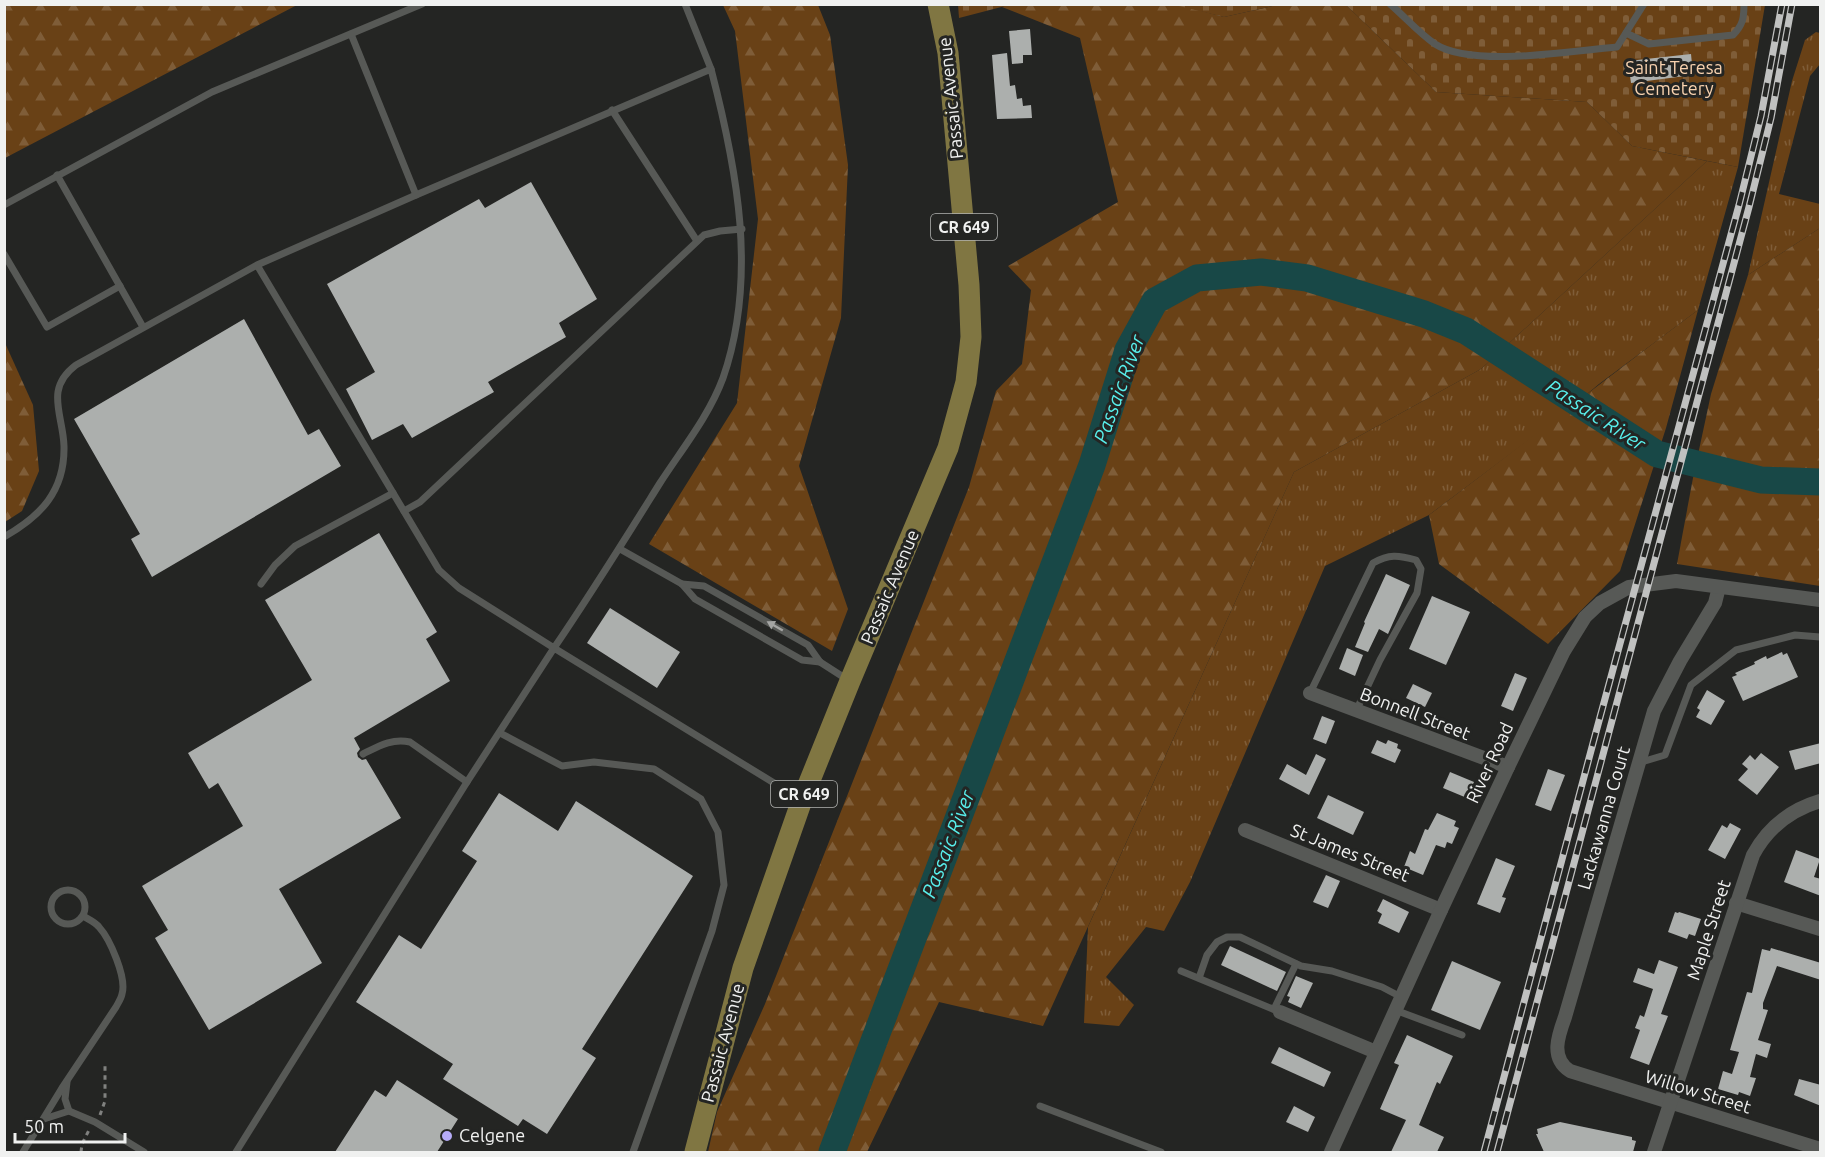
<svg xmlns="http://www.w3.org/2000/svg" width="1825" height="1157" font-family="Ubuntu,sans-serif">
<defs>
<pattern id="grass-tufts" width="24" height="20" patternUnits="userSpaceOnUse" patternTransform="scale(1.5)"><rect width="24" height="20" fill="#694116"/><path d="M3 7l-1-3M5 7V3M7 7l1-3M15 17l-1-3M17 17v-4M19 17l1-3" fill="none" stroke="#7f5d38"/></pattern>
<pattern id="forest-firs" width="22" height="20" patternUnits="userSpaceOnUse" patternTransform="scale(1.5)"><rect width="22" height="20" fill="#694116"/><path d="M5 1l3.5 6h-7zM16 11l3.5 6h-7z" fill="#7f5d38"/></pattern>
<pattern id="cemetery-stones" width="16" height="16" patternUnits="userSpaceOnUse" patternTransform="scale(1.5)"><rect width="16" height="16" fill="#694116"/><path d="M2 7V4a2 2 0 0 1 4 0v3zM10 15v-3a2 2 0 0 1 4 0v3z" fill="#7f5d38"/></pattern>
</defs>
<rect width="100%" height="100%" fill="#242523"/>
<g fill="url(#grass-tufts)">
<path d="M 1816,32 L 1820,33 L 1820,64 L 1810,76 L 1779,194 L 1820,204 L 1820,228 L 1748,275 L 1792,81 L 1805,40 Z"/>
<path d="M 1707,161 L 1738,167 L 1698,310 L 1599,384 L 1563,414 L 1429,515 L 1325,566 L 1190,882 L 1164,931 L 1146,927 L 1106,977 L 1134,1005 L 1119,1026 L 1084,1023 L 1088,927 L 1294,472 L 1481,369 Z"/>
</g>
<g fill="url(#forest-firs)">
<path d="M 5,4 L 297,4 L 297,5 L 5,158 Z"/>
<path d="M 1009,4 L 1175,4 L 1224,17 L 1277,5 L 1346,5 L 1436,92 L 1587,102 L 1632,146 L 1707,161 L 1481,369 L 1294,472 L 1043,1026 L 939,1002 L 867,1152 L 708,1152 L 717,1112 L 765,1004 L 969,487 L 996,391 L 1022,364 L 1031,290 L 1008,266 L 1118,202 L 1080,38 L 1002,7 Z"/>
<path d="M 723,5 L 818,5 L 830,35 L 848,165 L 841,318 L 799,466 L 848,609 L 832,651 L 649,544 L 737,403 L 758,219 L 735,31 Z"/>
<path d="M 1820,228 L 1820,586 L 1677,564 L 1693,478 L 1711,394 L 1748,275 Z"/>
<path d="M 1698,310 L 1666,428 L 1620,571 L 1548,644 L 1439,564 L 1429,515 C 1519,448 1607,377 1698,310 Z"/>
<path d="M 5,343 L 33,405 L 39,471 L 22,511 L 5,522 Z"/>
</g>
<g fill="url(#cemetery-stones)">
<path d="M 958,4 L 1009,4 L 1009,5 L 959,18 Z"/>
<path d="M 1175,5 L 1277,5 L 1224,17 Z"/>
<path d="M 1346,5 L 1765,5 L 1738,167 L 1632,146 L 1587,102 L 1436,92 Z"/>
</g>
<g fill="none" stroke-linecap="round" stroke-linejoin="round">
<path stroke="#184847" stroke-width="27" d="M 832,1152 L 1092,465 L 1128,350 L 1155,301 L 1197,278 L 1261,272 L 1307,278 L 1424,314 L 1466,331 L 1657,454 L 1761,480 L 1820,482"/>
</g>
<g fill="#acafad">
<path d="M 1030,29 L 1032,55 L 1023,55 L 1023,63 L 1012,64 L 1009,31 Z"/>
<path d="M 1007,53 L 1010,86 L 1015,85 L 1017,99 L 1022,98 L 1023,106 L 1031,105 L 1032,118 L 997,119 L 992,55 Z"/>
<path d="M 1691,54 L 1693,75 L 1631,83 L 1628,61 Z"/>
<path d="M 531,182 L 597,299 L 559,323 L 566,337 L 488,382 L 494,392 L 412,438 L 403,424 L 372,440 L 346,389 L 375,372 L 327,284 L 479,199 L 485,208 Z"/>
<path d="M 244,319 L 308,435 L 319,429 L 341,466 L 152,577 L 131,539 L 140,534 L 74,419 Z"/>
<path d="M 379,533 L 437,632 L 426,639 L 450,681 L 354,738 L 360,749 L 357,753 L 358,757 L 362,760 L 366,759 L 401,818 L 279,889 L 322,963 L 209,1030 L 155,938 L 168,930 L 142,886 L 243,826 L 218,783 L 209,789 L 188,753 L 312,680 L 265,600 Z"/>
<path d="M 1386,574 L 1410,585 L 1388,634 L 1379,629 L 1368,652 L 1355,647 L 1365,623 L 1364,622 Z"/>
<path d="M 1432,596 L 1470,612 L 1446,665 L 1409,649 Z"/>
<path d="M 610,608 L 680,652 L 657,688 L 587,643 Z"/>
<path d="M 1347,648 L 1363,655 L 1355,676 L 1339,669 Z"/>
<path d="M 1782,652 L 1783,655 L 1787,653 L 1798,677 L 1743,701 L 1732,677 L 1737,675 L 1735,673 L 1755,664 L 1754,662 L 1766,656 L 1767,659 Z"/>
<path d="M 1515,673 L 1527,678 L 1513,711 L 1501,706 Z"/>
<path d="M 1413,684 L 1432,693 L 1425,707 L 1406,698 Z"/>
<path d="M 1707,690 L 1725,701 L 1711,725 L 1696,717 L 1700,710 L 1697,708 Z"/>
<path d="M 1322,716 L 1335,721 L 1326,744 L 1313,739 Z"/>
<path d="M 1377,740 L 1386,744 L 1388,740 L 1398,744 L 1397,748 L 1401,750 L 1395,763 L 1371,753 Z"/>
<path d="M 1821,743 L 1821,763 L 1795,770 L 1789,751 Z"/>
<path d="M 1761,753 L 1779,767 L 1757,795 L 1738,780 L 1748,769 L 1742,764 L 1750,755 L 1755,760 Z"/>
<path d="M 1316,754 L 1326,759 L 1309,795 L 1279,779 L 1287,764 L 1306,775 Z"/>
<path d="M 1548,769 L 1565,775 L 1551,811 L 1535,805 Z"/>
<path d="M 1450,772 L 1474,782 L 1467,798 L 1443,788 Z"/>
<path d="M 499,793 L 558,831 L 576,801 L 693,876 L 582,1049 L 596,1058 L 547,1134 L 523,1119 L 518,1126 L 443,1079 L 453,1064 L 356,1002 L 399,935 L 421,949 L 477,861 L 462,851 Z"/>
<path d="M 1328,795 L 1364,812 L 1353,835 L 1317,818 Z"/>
<path d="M 1437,813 L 1456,821 L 1454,826 L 1459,828 L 1452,844 L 1447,842 L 1445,848 L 1436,845 L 1423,875 L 1404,867 L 1410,851 L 1415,854 L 1425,829 L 1428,830 Z"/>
<path d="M 1730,823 L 1741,829 L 1725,859 L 1708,850 L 1722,825 L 1727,828 Z"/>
<path d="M 1796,850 L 1820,859 L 1814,877 L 1821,879 L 1821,896 L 1784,882 Z"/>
<path d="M 1496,858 L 1515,866 L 1502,897 L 1506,898 L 1500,913 L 1477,904 Z"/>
<path d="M 1326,875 L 1340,881 L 1328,908 L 1313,902 Z"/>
<path d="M 1383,899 L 1409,912 L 1399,933 L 1378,923 L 1382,914 L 1377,911 Z"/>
<path d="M 1675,912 L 1678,913 L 1679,912 L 1701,919 L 1695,936 L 1689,934 L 1687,939 L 1668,932 Z"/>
<path d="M 1230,946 L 1286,972 L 1277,991 L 1221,965 Z"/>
<path d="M 1771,948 L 1821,963 L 1821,980 L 1777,966 L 1763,1003 L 1763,1009 L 1768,1010 L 1758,1040 L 1771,1044 L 1767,1058 L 1756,1054 L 1750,1077 L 1756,1078 L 1750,1096 L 1739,1092 L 1738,1095 L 1718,1089 L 1723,1071 L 1732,1074 L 1739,1052 L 1730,1050 L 1747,992 L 1752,993 L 1762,949 L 1770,951 Z"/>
<path d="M 1659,960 L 1678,967 L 1661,1014 L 1668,1016 L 1649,1065 L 1630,1058 L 1640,1030 L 1635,1028 L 1640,1015 L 1644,1017 L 1653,989 L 1633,982 L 1638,968 L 1654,974 Z"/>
<path d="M 1452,961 L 1501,982 L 1480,1030 L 1431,1010 Z"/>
<path d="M 1296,976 L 1313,983 L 1301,1008 L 1288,1002 L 1290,997 L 1287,996 Z"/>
<path d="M 1407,1035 L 1453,1056 L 1440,1084 L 1437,1082 L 1419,1125 L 1444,1137 L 1437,1152 L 1391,1152 L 1406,1120 L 1380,1109 L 1399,1065 L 1394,1063 Z"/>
<path d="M 1279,1047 L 1331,1072 L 1324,1087 L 1271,1063 Z"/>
<path d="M 1799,1079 L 1821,1085 L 1821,1106 L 1794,1095 Z"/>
<path d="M 397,1080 L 458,1119 L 437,1152 L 335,1152 L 375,1090 L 386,1097 Z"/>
<path d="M 1294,1106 L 1315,1117 L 1308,1132 L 1286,1122 Z"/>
<path d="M 1560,1122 L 1632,1137 L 1632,1140 L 1636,1141 L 1633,1152 L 1544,1152 L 1536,1134 L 1538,1134 L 1537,1129 Z"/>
</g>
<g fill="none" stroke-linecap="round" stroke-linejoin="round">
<g stroke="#80817f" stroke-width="3" stroke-dasharray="4.5 4.5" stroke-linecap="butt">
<path d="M 100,1115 L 105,1101 L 105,1064"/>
<path d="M 81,1152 L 82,1144 L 89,1130"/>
</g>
<g stroke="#575956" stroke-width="7">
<path d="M 685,4 L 711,69"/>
<path d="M 1390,4 C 1405,17 1419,33 1435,44 C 1472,68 1572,51 1617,47 L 1644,4"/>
<path d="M 1626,33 L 1649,44 L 1733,35 C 1743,25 1744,18 1744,4"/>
<path d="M 351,34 L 416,195"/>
<path d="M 612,110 L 697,241"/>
<path d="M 57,175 L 143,327"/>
<path d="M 4,205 L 212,92 L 422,4"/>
<path d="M 4,254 L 47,327 L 120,286"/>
<path d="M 404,511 L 420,502 L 704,235 L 720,231 L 742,229"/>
<path d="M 4,537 C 41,516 65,491 64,446 C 63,414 44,389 76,365 L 257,265 L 416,195 L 711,69 C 737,169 758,277 723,378 C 709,416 682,449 660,483 C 625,539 591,594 554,648 L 459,588 L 439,570 L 257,265"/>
<path d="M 620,549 L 682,584 L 695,599 L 802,660 L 820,662"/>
<path d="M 261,584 L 275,565 L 295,546 L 393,493"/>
<path d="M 682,584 L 704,586 L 808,645 L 820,662 L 848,680"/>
<path d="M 1310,693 L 1373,563 C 1389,554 1398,555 1416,560 L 1421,569 L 1417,593 L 1380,660 L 1356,711"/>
<path d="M 500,733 L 562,766 L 594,762 L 654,769 L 701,799 L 718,832 L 724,885 L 712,931 L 633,1152"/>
<path d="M 363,754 C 379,746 392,738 410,742 L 467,782"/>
<path d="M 1638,763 L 1665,755 L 1691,685 L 1736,650 L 1795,635 L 1820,637"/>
<circle cx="68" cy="907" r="17"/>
<path d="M 1181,971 L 1280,1012"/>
<path d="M 1199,978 L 1207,955 L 1217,942 L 1227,937 L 1240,937 L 1301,966 L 1332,971 L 1382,987 L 1401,997"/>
<path d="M 1274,1009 L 1296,964"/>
<path d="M 1395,1010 L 1462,1035"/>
<path d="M 67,1082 L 65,1099 L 69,1111"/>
<path d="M 1040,1106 L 1161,1152"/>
<path d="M 44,1119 L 69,1111 L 95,1122 L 144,1152"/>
<path d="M 23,1152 L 62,1088 L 116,1007 C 118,1003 121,999 122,994 C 127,978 110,939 99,927 C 95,922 88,919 83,916"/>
<path d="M 236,1152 L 467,782 L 554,648 L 800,799"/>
</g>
<g stroke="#575956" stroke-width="14">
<path d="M 1719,587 L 1715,603 L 1680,661 L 1654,711 L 1565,1017 C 1558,1036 1550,1058 1570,1071 L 1820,1149"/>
<path d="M 1310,693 L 1508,767"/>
<path d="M 1245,830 L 1441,910"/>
<path d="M 1736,903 L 1820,929"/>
<path d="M 1280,1012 L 1376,1052"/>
<path d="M 1331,1152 L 1441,910 L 1508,767 L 1564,651 L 1585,617 L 1600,603 L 1629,587 L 1676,581 L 1820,600"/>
<path d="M 1654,1152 L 1753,855 C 1768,827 1790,810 1820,801"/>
</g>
<path stroke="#807642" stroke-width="21" d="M 695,1152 L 743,968 L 802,800 L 850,681 L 948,448 L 966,382 L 971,337 L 969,285 L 948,53 L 938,4"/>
<g stroke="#c0c1c0" stroke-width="7">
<g id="rail">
<path d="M 1484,1152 L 1596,732 L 1739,205 L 1761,116 L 1782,4"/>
<path d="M 1497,1152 L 1749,207 L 1771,118 L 1792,4"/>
</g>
</g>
<use href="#rail" stroke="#242523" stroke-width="4.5" stroke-dasharray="14" stroke-linecap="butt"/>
</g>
<defs><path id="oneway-solid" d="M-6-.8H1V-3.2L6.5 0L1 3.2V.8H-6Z" transform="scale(1.5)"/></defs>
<use fill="#a4a5a3" href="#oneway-solid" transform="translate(775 626) rotate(-150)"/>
<circle fill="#b6acf8" stroke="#242523" stroke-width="2" cx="447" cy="1136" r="6"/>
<g text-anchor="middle" stroke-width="6" stroke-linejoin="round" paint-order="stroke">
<g fill="#242523" stroke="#b3b4b2" stroke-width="1.5">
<rect x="931" y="214" width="66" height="26" rx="4.5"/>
<rect x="771" y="781" width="66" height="26" rx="4.5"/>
</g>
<g font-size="16" font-weight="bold" fill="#f0f1f0">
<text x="964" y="233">CR 649</text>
<text x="804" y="800">CR 649</text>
</g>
<g font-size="18" fill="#f8d2af" stroke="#242523">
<text x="1674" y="74">Saint Teresa<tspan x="1674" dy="21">Cemetery</tspan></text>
</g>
<g font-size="18" fill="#f0f1f0" stroke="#242523">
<text transform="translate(951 98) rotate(-96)" y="6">Passaic Avenue</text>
<text transform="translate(890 587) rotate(-67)" y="6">Passaic Avenue</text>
<text transform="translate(1415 714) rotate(21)" y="6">Bonnell Street</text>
<text transform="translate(1490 763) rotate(-65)" y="6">River Road</text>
<text transform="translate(1604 818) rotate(-74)" y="6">Lackawanna Court</text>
<text transform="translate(1350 853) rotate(22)" y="6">St James Street</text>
<text transform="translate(1709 930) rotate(-72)" y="6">Maple Street</text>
<text transform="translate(723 1043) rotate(-75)" y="6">Passaic Avenue</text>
<text transform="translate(1698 1092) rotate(17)" y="6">Willow Street</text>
</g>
<g font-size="18" fill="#f0f1f0" stroke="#242523" text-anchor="start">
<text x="459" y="1142">Celgene</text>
</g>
<g font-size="20" font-style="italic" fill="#58efec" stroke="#242523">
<text transform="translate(1119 389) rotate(-70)" y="7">Passaic River</text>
<text transform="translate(1596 415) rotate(33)" y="7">Passaic River</text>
<text transform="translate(948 844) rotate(-69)" y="7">Passaic River</text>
</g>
</g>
<rect width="1825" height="1157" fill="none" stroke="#f0f1f0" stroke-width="12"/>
<path d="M15 1133v9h110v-9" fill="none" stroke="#f0f1f0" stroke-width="3"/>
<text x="24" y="1133" font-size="18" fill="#f0f1f0" stroke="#242523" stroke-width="4.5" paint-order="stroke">50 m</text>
</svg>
